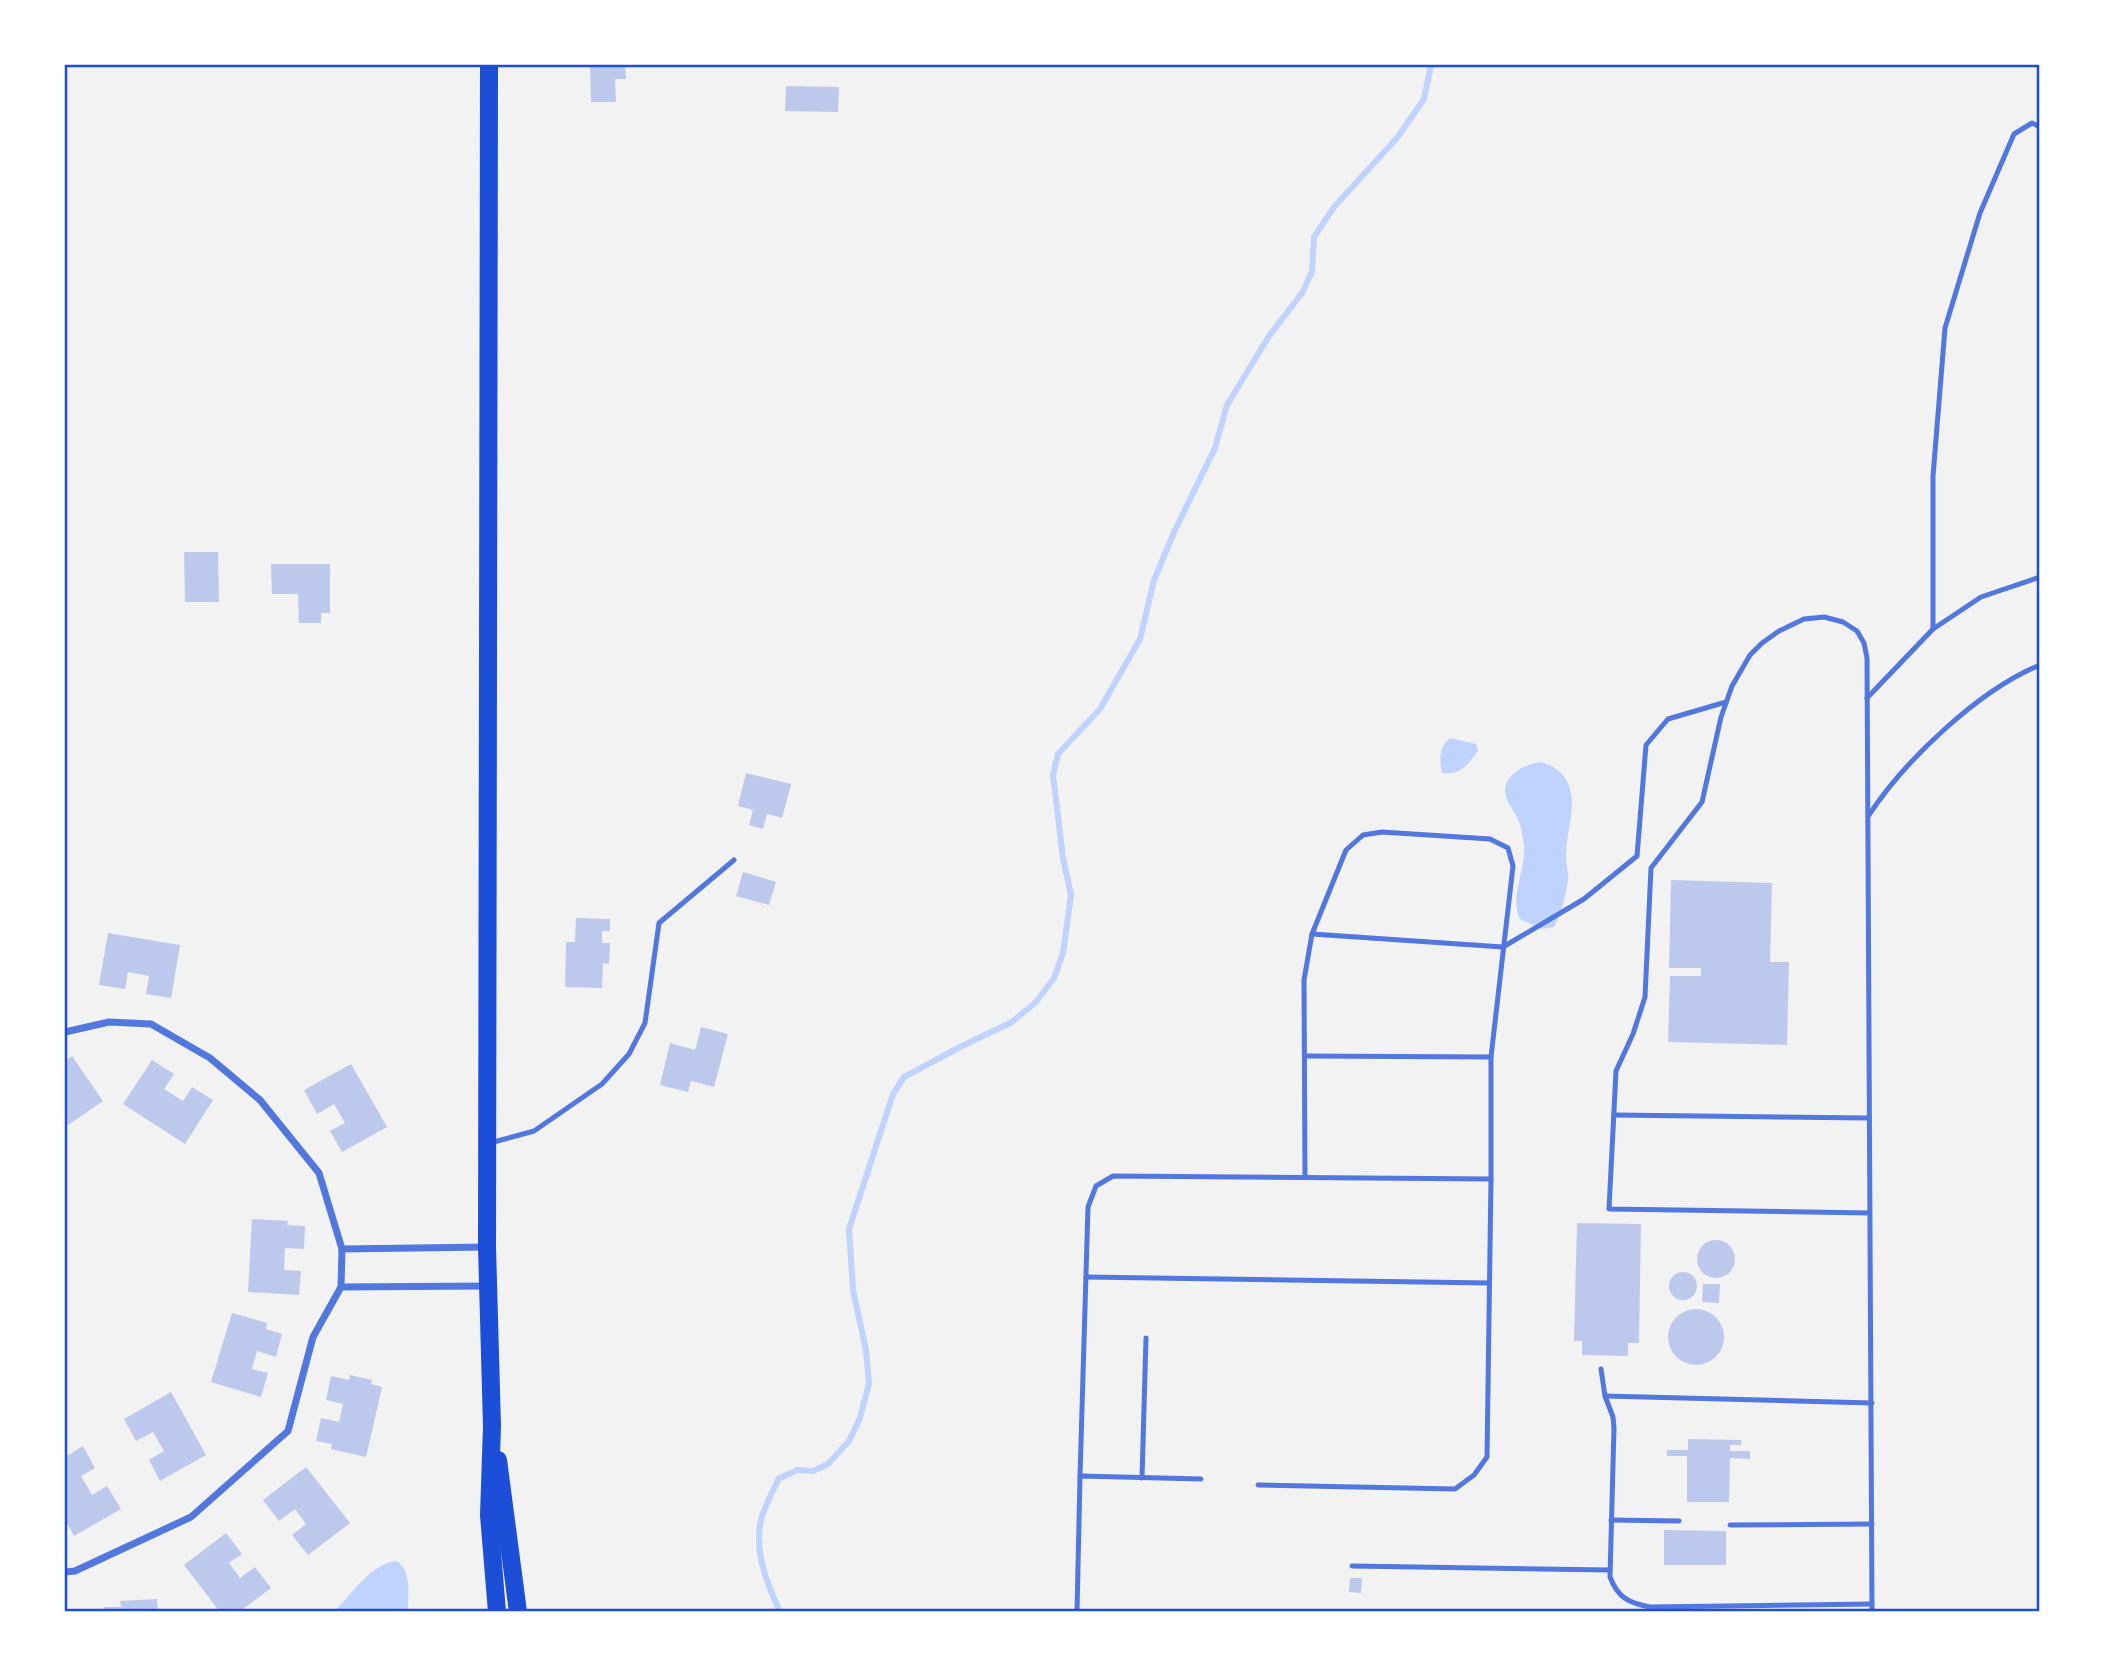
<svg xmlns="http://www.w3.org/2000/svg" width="2105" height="1677" font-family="Lora,serif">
<rect width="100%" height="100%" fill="#f2f2f2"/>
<g fill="#bfd3fe">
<path d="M 1450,738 L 1476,744 L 1478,750 C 1469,765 1460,775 1442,773 C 1439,759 1439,747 1450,738 Z"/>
<path d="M 1541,762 C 1554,766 1565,773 1569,786 C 1577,809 1565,835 1566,858 C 1566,865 1569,873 1568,880 C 1566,895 1561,914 1554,927 L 1542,929 L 1520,919 C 1509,896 1526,871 1524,845 C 1523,838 1522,831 1520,824 C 1516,811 1501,799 1506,784 C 1512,770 1527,764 1541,762 Z"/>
<path d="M 397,1561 C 412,1573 408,1594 408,1612 L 334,1612 C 351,1595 371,1563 397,1561 Z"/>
</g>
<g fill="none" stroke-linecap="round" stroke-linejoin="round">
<path stroke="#bfd3fe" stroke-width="6" d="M 780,1612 C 767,1584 754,1552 761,1520 C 764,1507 773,1492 778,1479 L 797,1470 L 813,1471 L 828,1464 L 849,1441 L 860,1418 L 869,1383 L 866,1350 L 853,1290 L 849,1229 L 893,1094 L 904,1077 L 962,1046 L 1012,1022 L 1036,1002 L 1054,978 L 1063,953 L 1071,895 L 1063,858 L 1053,775 L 1058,754 L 1100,709 L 1140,639 L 1154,580 L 1175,530 L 1215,448 L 1227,405 L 1269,336 L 1302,293 L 1312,272 L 1314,237 L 1334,207 L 1397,138 L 1424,99 L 1431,65"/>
</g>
<g fill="#bdc9ec">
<path d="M 590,65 L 625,65 L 626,79 L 615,79 L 616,102 L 591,102 Z"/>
<path d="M 786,86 L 839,87 L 838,112 L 785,111 Z"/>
<path d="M 184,552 L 218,552 L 219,602 L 185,602 Z"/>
<path d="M 271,564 L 330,564 L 330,613 L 321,613 L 321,623 L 299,623 L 298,594 L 272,594 Z"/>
<path d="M 746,773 L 791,784 L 782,818 L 767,814 L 763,829 L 749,825 L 753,810 L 738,806 Z"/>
<path d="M 743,872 L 776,882 L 769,905 L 736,896 Z"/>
<path d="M 1671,880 L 1772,883 L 1770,962 L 1789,962 L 1787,1045 L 1668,1042 L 1670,976 L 1701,976 L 1701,968 L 1669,968 Z"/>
<path d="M 576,918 L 610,919 L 610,931 L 602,931 L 602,943 L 610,943 L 609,964 L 603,963 L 602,988 L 565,987 L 566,942 L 575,942 Z"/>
<path d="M 108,933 L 180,945 L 171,998 L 146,994 L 149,976 L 128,972 L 125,989 L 99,985 Z"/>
<path d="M 701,1027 L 728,1034 L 714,1087 L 691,1081 L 688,1092 L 660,1085 L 670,1043 L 695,1050 Z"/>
<path d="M 72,1056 L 103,1101 L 65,1127 L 65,1061 Z"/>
<path d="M 152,1060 L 174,1074 L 164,1089 L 183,1101 L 192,1087 L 213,1100 L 185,1144 L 123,1104 Z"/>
<path d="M 351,1064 L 387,1127 L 342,1152 L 330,1131 L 345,1123 L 334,1104 L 317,1114 L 304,1090 Z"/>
<path d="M 252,1219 L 288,1221 L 287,1225 L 305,1226 L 304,1249 L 285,1248 L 284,1270 L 301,1271 L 299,1295 L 248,1292 Z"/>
<path d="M 1577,1223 L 1641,1224 L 1639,1343 L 1628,1343 L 1628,1356 L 1582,1355 L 1582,1341 L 1574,1341 Z"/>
<circle cx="1716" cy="1259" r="19"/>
<circle cx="1683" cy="1286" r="14"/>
<path d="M 1703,1284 L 1720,1284 L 1719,1303 L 1702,1302 Z"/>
<circle cx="1696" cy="1337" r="28"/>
<path d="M 232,1313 L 267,1323 L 266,1329 L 282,1334 L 276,1357 L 257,1351 L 252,1369 L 268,1373 L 261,1397 L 211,1382 Z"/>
<path d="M 350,1375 L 372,1380 L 371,1384 L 382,1387 L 366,1457 L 331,1449 L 332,1444 L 316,1441 L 321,1418 L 339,1422 L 343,1404 L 326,1400 L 331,1376 L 349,1380 Z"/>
<path d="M 171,1392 L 206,1455 L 160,1481 L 149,1460 L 164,1451 L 153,1432 L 136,1441 L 124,1419 Z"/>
<path d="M 1688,1439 L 1741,1440 L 1741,1445 L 1730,1445 L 1730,1451 L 1750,1451 L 1750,1459 L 1730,1458 L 1729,1502 L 1687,1502 L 1687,1456 L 1667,1456 L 1667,1450 L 1688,1450 Z"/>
<path d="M 83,1446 L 95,1468 L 81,1476 L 92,1495 L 107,1486 L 121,1509 L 74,1536 L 65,1519 L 65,1457 Z"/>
<path d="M 306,1467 L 350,1523 L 308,1555 L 292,1535 L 306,1524 L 295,1509 L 279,1521 L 263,1500 Z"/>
<path d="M 1664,1530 L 1726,1531 L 1726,1565 L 1664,1565 Z"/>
<path d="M 226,1533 L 242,1554 L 229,1563 L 240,1578 L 255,1567 L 271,1588 L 239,1612 L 220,1612 L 184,1565 Z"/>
<path d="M 1350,1578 L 1362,1578 L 1361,1593 L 1349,1592 Z"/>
<path d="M 157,1599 L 158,1612 L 105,1612 L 104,1607 L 121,1607 L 120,1601 Z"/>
</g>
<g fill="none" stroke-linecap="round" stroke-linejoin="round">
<g stroke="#5277de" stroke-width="5">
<path d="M 1933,629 L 1933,476 L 1945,328 L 1980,213 L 2014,134 L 2032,123 L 2040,127"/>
<path d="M 1867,698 L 1933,629 L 1981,597 L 2040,577"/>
<path d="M 1869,815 C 1905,760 1979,690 2040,665"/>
<path d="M 1312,934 L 1503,947 L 1584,899 L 1637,856 L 1646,745 L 1668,719 L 1726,702"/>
<path d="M 1305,1056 L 1491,1057"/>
<path d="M 1614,1115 L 1869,1118"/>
<path d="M 490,1143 L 534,1131 L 602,1084 L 629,1054 L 645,1023 L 659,923 L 734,860"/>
<path d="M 1305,1177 L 1304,980 L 1312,934 L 1346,850 L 1363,835 L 1382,832 L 1490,839 L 1508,848 L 1513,866 L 1491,1057 L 1491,1179"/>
<path d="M 1870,1213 L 1609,1209 L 1616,1071 L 1633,1034 L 1645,997 L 1651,868 L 1702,802 L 1721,717 L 1732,686 L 1750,655 L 1762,643 L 1779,631 L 1804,619 L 1824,617 L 1843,622 L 1857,631 L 1864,643 L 1867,658 L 1872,1612"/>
<path d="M 1086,1277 L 1489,1283"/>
<path d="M 1601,1369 L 1605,1396 L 1613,1417 L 1614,1428 L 1610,1577 C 1618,1598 1629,1603 1650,1607 L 1872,1604"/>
<path d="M 1605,1396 L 1872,1403"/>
<path d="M 1080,1476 L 1088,1207 L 1096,1186 L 1113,1176 L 1491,1179 L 1487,1457 L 1474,1475 L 1455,1489 L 1258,1485"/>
<path d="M 1142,1478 L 1146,1338"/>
<path d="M 1611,1520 L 1679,1521"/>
<path d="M 1730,1525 L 1872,1524"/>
<path d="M 1352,1566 L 1609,1570"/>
<path d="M 1077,1612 L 1080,1476 L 1201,1479"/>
</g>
<g stroke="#5277de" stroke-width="7">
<path d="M 65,1032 L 109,1022 L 151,1024 L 210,1058 L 260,1100 L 319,1173 L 342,1249 L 341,1287 L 313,1337 L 288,1431 L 191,1517 L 75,1571 L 65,1572"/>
<path d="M 342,1249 L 487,1247"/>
<path d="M 341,1287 L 488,1286"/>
</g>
<g stroke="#1d4ed8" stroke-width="18">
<path d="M 489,65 L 487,1247 L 492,1426 L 489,1515 L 497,1612"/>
<path d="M 498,1460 L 518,1612"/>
</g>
</g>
<rect width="2105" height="1677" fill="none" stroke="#ffffff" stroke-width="133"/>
<rect x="66" y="66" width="1972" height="1544" fill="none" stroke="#1d4ed8" stroke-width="2.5"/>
</svg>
